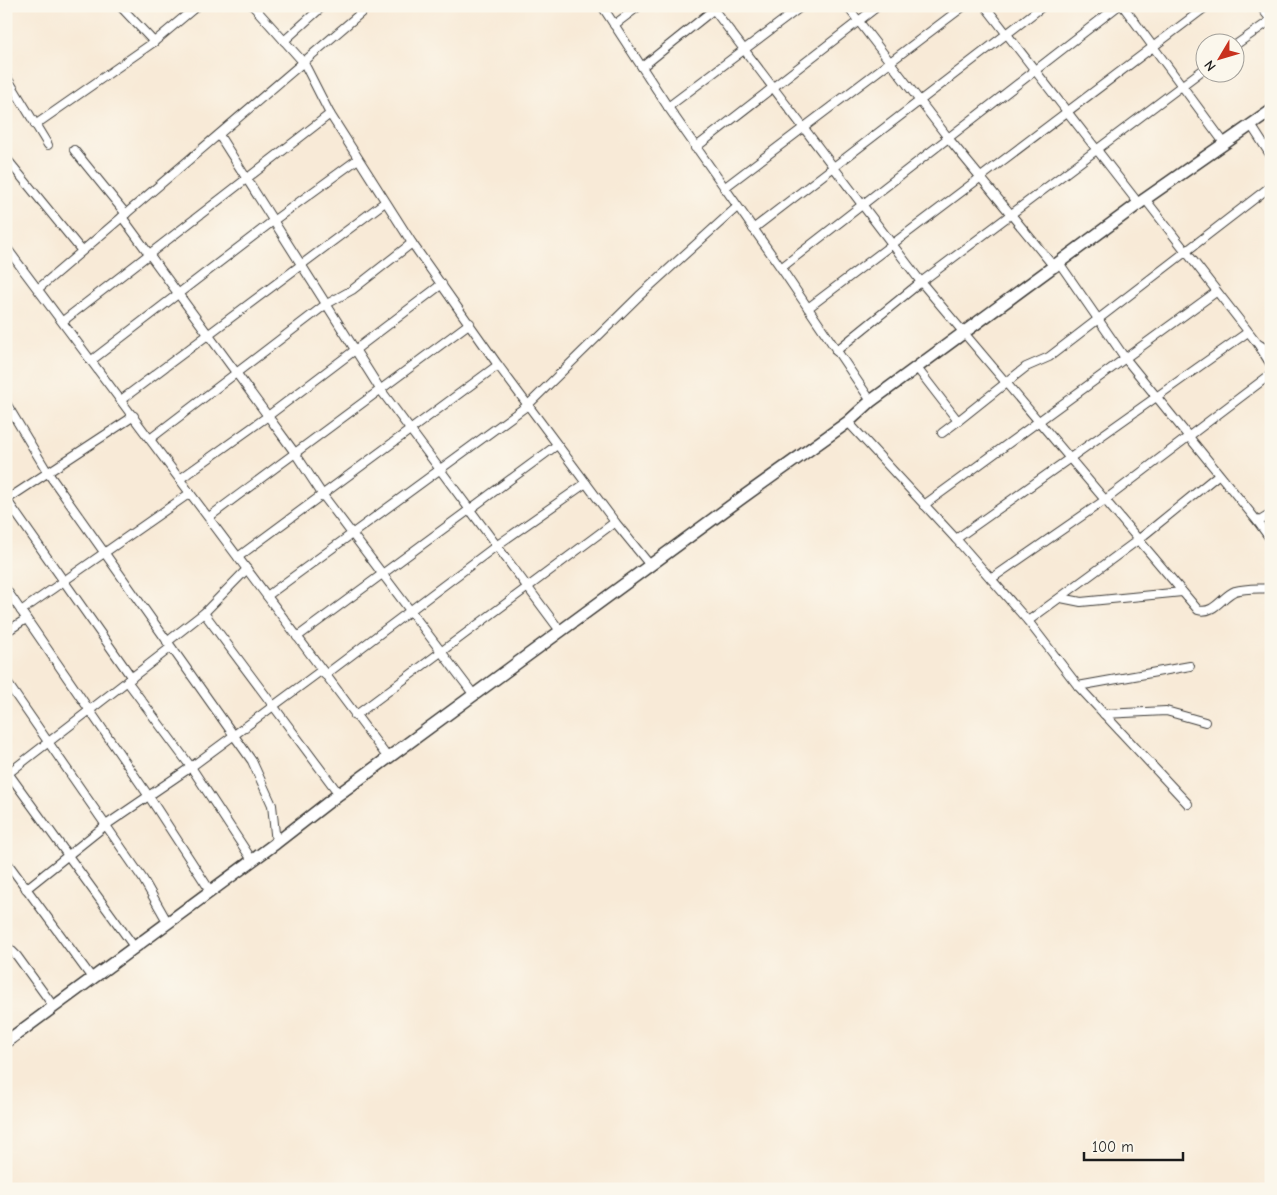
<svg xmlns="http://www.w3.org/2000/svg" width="1277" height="1195" font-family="'Comic Neue',sans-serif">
<rect width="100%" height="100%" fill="#fbf7ec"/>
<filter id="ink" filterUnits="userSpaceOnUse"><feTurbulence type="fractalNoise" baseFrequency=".02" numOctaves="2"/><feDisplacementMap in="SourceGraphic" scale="10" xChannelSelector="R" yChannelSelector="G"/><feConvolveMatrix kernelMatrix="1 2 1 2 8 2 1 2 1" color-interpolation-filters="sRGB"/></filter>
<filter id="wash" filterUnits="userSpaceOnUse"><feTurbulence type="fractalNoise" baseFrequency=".0096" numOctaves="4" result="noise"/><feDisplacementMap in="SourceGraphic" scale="20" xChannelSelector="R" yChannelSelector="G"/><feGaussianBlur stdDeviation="1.12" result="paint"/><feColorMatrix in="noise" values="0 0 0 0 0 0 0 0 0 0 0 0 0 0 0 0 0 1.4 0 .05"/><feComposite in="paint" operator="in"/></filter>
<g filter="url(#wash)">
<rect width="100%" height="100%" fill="#f8ead7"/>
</g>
<g filter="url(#ink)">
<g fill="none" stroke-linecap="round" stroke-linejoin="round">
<g stroke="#3d3b38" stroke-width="10">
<g id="street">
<path d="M 120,6 L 154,42"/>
<path d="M 253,6 L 304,63 L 330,114 L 412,243 L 498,365 L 615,522 L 650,565"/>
<path d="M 602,6 L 668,107 L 781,268 L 871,401"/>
<path d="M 711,6 L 921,282 L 1198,610 C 1214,615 1222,596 1235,591 C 1246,588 1260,589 1271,588"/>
<path d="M 847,6 L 949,139 L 1055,268"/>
<path d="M 985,6 L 1139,204"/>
<path d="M 1123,6 L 1225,144"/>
<path d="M 614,25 L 639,6"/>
<path d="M 284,41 L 323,6"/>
<path d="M 1234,46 L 1271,20 L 1260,6"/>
<path d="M 642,67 L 718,6"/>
<path d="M 6,76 L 48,145"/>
<path d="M 668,107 L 802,6"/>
<path d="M 35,125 L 154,42 L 197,6"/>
<path d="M 1251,125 L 1271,156"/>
<path d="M 219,135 L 380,389 L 561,632"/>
<path d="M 695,148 L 878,6"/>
<path d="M 74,150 L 126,214"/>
<path d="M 6,158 L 82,251"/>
<path d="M 724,188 L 964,6"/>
<path d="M 1145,199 L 1258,344 L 1271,365"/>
<path d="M 122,217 L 295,453 L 322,494 L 474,695"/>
<path d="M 753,229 L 1043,6"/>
<path d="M 6,247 L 388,758"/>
<path d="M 1060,264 L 1125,358 L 1258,522 L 1271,540"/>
<path d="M 781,268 L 1118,6"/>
<path d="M 39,288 L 369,6"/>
<path d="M 808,308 L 1207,6"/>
<path d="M 63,321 L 330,114"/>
<path d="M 1260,345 L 1271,352"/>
<path d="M 836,351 L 921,282 L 1204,69"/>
<path d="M 92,360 L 273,221 L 358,159"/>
<path d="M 917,368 L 958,421 L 1026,367 L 1049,357 L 1271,186"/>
<path d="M 121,400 L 385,202"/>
<path d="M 6,403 L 48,473 L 252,761 L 272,805 L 276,843"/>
<path d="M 848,422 L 956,539 L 1028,621 L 1078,686 L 1188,804"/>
<path d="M 942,433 L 958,421"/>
<path d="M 150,439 L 325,305 L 352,290 L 412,243"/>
<path d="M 180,479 L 268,416 L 442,284"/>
<path d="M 6,499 L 132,678"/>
<path d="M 6,500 L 134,416"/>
<path d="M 924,505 L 1216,292"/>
<path d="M 209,517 L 470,323"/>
<path d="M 1258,522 L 1271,514"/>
<path d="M 956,539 L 1248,332"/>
<path d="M 238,557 L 498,365"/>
<path d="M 991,579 L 1105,500 L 1271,374"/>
<path d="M 6,589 L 148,795 L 211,892"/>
<path d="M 267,596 L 528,405 L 639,296 L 737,207"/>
<path d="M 1061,598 L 1081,602 L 1182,592"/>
<path d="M 21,611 L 190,493"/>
<path d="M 204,613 L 339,794"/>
<path d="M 1028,621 L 1138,540 L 1218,475"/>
<path d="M 6,632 L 26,619"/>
<path d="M 297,637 L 557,445"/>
<path d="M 167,642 L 204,613 L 247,569"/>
<path d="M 325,675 L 496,546 L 586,483"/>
<path d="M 6,681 L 143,879 L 168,923"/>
<path d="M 127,681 L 191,767 L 252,860"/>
<path d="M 1078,686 L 1190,666"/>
<path d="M 1104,714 L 1166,711 L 1205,722"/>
<path d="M 355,716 L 615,522"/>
<path d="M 6,770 L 135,948"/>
<path d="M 6,775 L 170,648"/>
<path d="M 6,861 L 92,978"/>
<path d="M 26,889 L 106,825 L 191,767 L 322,670"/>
<path d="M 6,945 L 17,956 L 54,1007"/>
</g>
</g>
<g stroke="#3d3b38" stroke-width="14">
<path id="secondary" d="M 6,1042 L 276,843 L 339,794 L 743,497 L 848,422 L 871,401 L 1145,199 L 1271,111"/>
</g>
<use href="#street" stroke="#fff" stroke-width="8"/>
<use href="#secondary" stroke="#fff" stroke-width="11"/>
</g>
</g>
<rect width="1277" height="1195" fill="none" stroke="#fbf7ec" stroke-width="25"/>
<g transform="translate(1220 58) rotate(232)"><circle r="24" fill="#fbf7ec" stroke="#a29f99"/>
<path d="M0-4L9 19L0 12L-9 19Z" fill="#c8321e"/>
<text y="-8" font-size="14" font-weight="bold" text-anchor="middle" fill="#1c1c1c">N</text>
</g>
<path d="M1084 1152v8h99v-8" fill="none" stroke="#1c1c1c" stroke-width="2.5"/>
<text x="1092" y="1152" font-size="15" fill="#1c1c1c" stroke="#fbf7ec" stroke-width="4" paint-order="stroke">100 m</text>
</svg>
